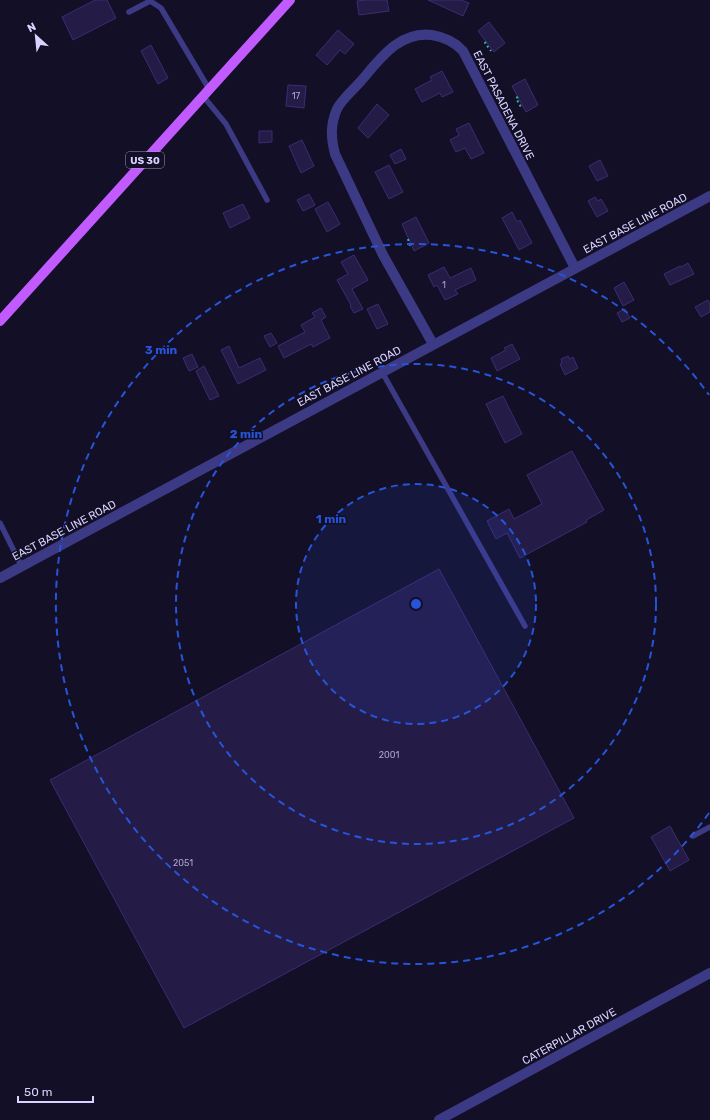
<svg xmlns="http://www.w3.org/2000/svg" width="710" height="1120" font-family="Rubik,sans-serif">
<rect width="100%" height="100%" fill="#130f26"/>
<g fill="#241b47" stroke="#3b2d73">
<path d="M 95,0 L 107,0 L 116,18 L 73,40 L 62,17 Z"/>
<path d="M 365,0 L 387,0 L 389,11 L 359,15 L 357,1 Z"/>
<path d="M 428,0 L 461,0 L 469,3 L 463,16 Z"/>
<path d="M 489,22 L 505,43 L 494,52 L 478,31 Z"/>
<path d="M 338,30 L 354,44 L 345,54 L 340,50 L 327,65 L 316,55 Z"/>
<path d="M 151,45 L 168,78 L 158,84 L 141,51 Z"/>
<path d="M 442,71 L 453,92 L 442,97 L 440,93 L 422,102 L 415,89 L 432,80 L 430,77 Z"/>
<path d="M 525,79 L 538,105 L 526,112 L 512,86 Z"/>
<path d="M 288,85 L 306,86 L 304,108 L 286,106 Z"/>
<path d="M 377,104 L 389,115 L 368,138 L 358,128 Z"/>
<path d="M 469,123 L 484,153 L 471,159 L 465,148 L 456,152 L 450,140 L 459,135 L 456,129 Z"/>
<path d="M 259,131 L 272,131 L 272,142 L 259,143 Z"/>
<path d="M 302,140 L 314,166 L 301,173 L 289,146 Z"/>
<path d="M 401,149 L 406,159 L 395,164 L 390,155 Z"/>
<path d="M 600,160 L 608,176 L 597,181 L 589,166 Z"/>
<path d="M 389,165 L 403,192 L 389,199 L 375,172 Z"/>
<path d="M 309,194 L 315,205 L 303,211 L 297,200 Z"/>
<path d="M 595,197 L 598,201 L 601,199 L 608,211 L 597,217 L 588,201 Z"/>
<path d="M 328,202 L 340,224 L 327,232 L 315,209 Z"/>
<path d="M 243,204 L 250,218 L 230,228 L 223,213 Z"/>
<path d="M 512,212 L 517,222 L 520,220 L 532,243 L 519,250 L 502,218 Z"/>
<path d="M 416,217 L 429,243 L 414,251 L 402,224 Z"/>
<path d="M 354,255 L 368,280 L 352,289 L 363,309 L 354,313 L 350,306 L 351,305 L 337,280 L 348,274 L 341,262 Z"/>
<path d="M 688,263 L 694,274 L 670,285 L 664,274 L 680,266 L 681,267 Z"/>
<path d="M 444,267 L 450,278 L 471,268 L 476,280 L 455,290 L 458,294 L 445,300 L 437,285 L 434,287 L 428,275 Z"/>
<path d="M 624,282 L 634,300 L 623,306 L 614,288 Z"/>
<path d="M 708,300 L 710,304 L 710,312 L 701,317 L 695,307 Z"/>
<path d="M 378,304 L 388,324 L 377,329 L 367,309 Z"/>
<path d="M 321,308 L 326,317 L 321,320 L 330,338 L 313,347 L 311,344 L 284,358 L 278,346 L 305,332 L 301,325 L 315,317 L 312,313 Z"/>
<path d="M 625,309 L 630,318 L 622,322 L 617,313 Z"/>
<path d="M 271,333 L 277,343 L 270,347 L 264,336 Z"/>
<path d="M 512,344 L 520,359 L 497,371 L 491,358 L 506,350 L 504,348 Z"/>
<path d="M 229,346 L 239,368 L 260,358 L 266,370 L 238,384 L 221,350 Z"/>
<path d="M 192,354 L 198,367 L 189,371 L 183,358 Z"/>
<path d="M 568,356 L 570,359 L 573,357 L 578,368 L 565,375 L 560,364 L 562,363 L 561,359 Z"/>
<path d="M 204,366 L 219,396 L 210,400 L 196,371 Z"/>
<path d="M 503,396 L 522,434 L 505,443 L 486,404 Z"/>
<path d="M 572,451 L 604,510 L 586,520 L 587,522 L 520,558 L 507,533 L 496,539 L 487,521 L 509,509 L 514,519 L 542,504 L 527,475 Z"/>
<path d="M 439,569 L 574,818 L 184,1028 L 50,780 Z"/>
<path d="M 670,826 L 689,860 L 670,871 L 651,837 Z"/>
</g>
<g fill="none" stroke-linecap="round" stroke-linejoin="round">
<g stroke="#2fb8b0" stroke-width="2" stroke-dasharray="2 3" stroke-linecap="butt">
<path d="M 486,42 L 485,43 L 491,51"/>
<path d="M 518,97 L 516,98 L 522,109"/>
<path d="M 408,239 L 410,246"/>
</g>
<g stroke="#3d3a85" stroke-width="5.5">
<path d="M 129,12 L 150,1 L 161,8 L 209,89"/>
<path d="M 203,96 L 226,124 L 267,200"/>
<path d="M 382,372 L 525,626"/>
<path d="M 0,523 L 22,567"/>
<path d="M 693,836 L 710,827"/>
</g>
<g stroke="#3d3a85" stroke-width="10">
<path d="M 433,344 L 383,255 L 335,154 C 331,138 330,125 337,109 C 341,100 354,89 361,81 C 380,59 399,31 432,35 C 444,37 455,42 463,51 L 575,268"/>
<path d="M 0,578 L 710,196"/>
</g>
<path stroke="#3d3a85" stroke-width="10" d="M 439,1120 L 710,973"/>
<path stroke="#c25bff" stroke-width="10" d="M 0,321 L 290,0"/>
</g>
<circle cx="416" cy="604" r="120" fill="#2655da" fill-opacity=".12"/>
<g fill="none" stroke="#2655da" stroke-width="2" stroke-dasharray="7 5">
<circle cx="416" cy="604" r="120"/>
<circle cx="416" cy="604" r="240"/>
<path d="M709 813A360 360 0 1 1 709 395"/>
</g>
<g text-anchor="middle" stroke-width="3" stroke-linejoin="round" paint-order="stroke">
<g font-size="9" fill="#aca6d1">
<text x="296" y="99">17</text>
<text x="444" y="288">1</text>
<text x="389" y="758">2001</text>
<text x="183" y="866">2051</text>
</g>
<rect fill="#130f26" stroke="#9e99be" stroke-width="1" x="126" y="152" width="38" height="16" rx="3"/>
<g font-size="10" font-weight="bold" fill="#d9d4ff">
<text x="145" y="164">US 30</text>
</g>
<g font-size="11" fill="#d9d4ff" stroke="#130f26">
<text transform="translate(504 105) rotate(63)" y="4">EAST PASADENA DRIVE</text>
<text transform="translate(635 223) rotate(-28)" y="4">EAST BASE LINE ROAD</text>
<text transform="translate(349 376) rotate(-28)" y="4">EAST BASE LINE ROAD</text>
<text transform="translate(64 530) rotate(-28)" y="4">EAST BASE LINE ROAD</text>
<text transform="translate(569 1036) rotate(-29)" y="4">CATERPILLAR DRIVE</text>
</g>
</g>
<circle cx="416" cy="604" r="6" fill="#2655da" stroke="#130f26" stroke-width="2"/>
<g font-size="12" text-anchor="middle" font-weight="bold" fill="#2655da" stroke="#130f26" stroke-width="3" stroke-linejoin="round" paint-order="stroke">
<text x="161" y="354">3 min</text>
<text x="246" y="438">2 min</text>
<text x="331" y="523">1 min</text>
</g>
<g transform="translate(36 36) rotate(333)" stroke="#130f26" stroke-width="3" paint-order="stroke">
<path d="M0-3L7 15L0 10L-7 15Z" fill="#d9d4ff"/>
<text y="-6" font-size="11" font-weight="bold" text-anchor="middle" fill="#d9d4ff">N</text>
</g>
<path d="M18 1096v6h75v-6" fill="none" stroke="#d9d4ff" stroke-width="2"/>
<text x="24" y="1096" font-size="12" fill="#d9d4ff" stroke="#130f26" stroke-width="3" paint-order="stroke">50 m</text>
</svg>
